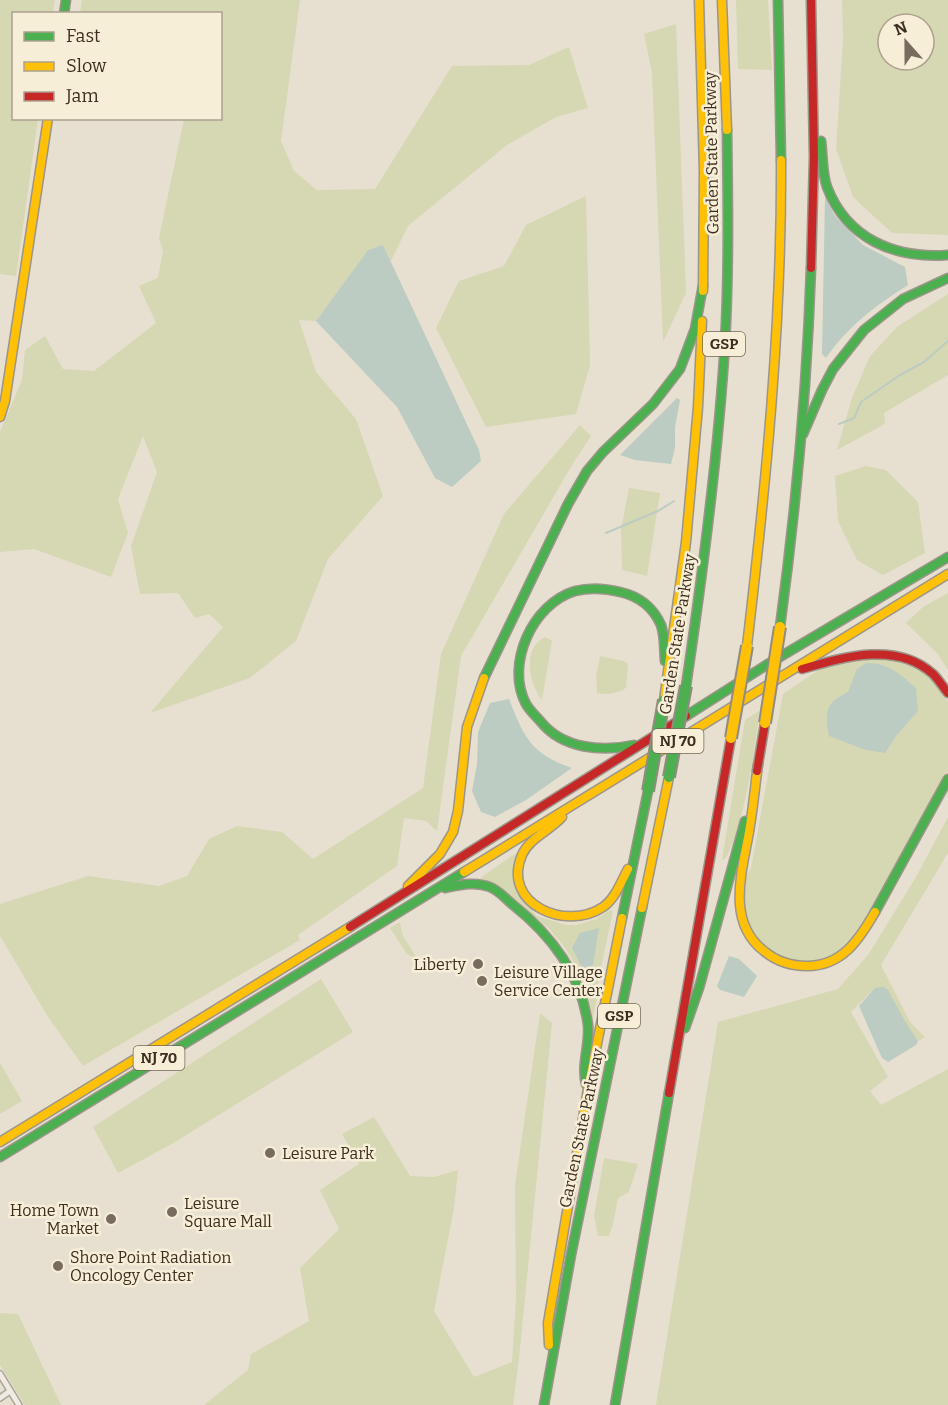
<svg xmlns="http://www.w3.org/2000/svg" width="948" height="1405" font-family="Bitter,serif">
<rect width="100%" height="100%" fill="#e7e0d1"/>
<g fill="#d6d7b3" fill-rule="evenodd">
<path d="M 0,0 L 55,0 L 53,13 L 14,14 L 14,118 L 38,119 L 16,276 L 0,274 Z"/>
<path d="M 82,0 L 300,0 L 281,141 L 294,171 L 317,190 L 375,189 L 452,66 L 529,65 L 569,47 L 588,108 L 556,117 L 507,145 L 408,226 L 391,261 L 383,245 L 368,250 L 316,321 L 299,320 L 316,372 L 356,419 L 383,496 L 328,559 L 296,641 L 250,678 L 150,713 L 223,627 L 209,614 L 195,618 L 178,593 L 140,594 L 131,546 L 157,472 L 143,436 L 118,499 L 128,533 L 111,577 L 34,549 L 0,552 L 0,432 L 22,380 L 25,350 L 45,336 L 63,369 L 94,371 L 156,323 L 139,286 L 158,278 L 163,251 L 159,238 L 184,119 L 220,118 L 220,14 L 80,13 Z"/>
<path d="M 736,0 L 768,0 L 772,70 L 738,69 Z"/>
<path d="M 842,0 L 948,0 L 948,235 L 892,233 L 853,197 L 836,149 L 843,40 ZM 888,24 L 924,24 L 924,60 L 888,60 Z"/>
<path d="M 676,24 L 686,293 L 663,342 L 652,73 L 644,34 Z"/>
<path d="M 586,196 L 590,365 L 576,414 L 486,427 L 436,328 L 459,281 L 504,266 L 526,225 Z"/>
<path d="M 948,294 L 948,375 L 884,413 L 885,423 L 881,426 L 837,450 L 852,398 L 870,356 L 898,326 Z"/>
<path d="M 580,425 L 591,436 L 572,465 L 461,656 L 437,831 L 426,821 L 404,818 L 397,866 L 298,935 L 300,940 L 83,1066 L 48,1017 L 0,936 L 0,904 L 88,876 L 159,886 L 187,876 L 209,839 L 237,826 L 282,832 L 313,859 L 423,788 L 441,654 L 504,514 Z"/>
<path d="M 866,466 L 886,470 L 918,502 L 925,553 L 883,575 L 857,560 L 838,521 L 835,476 Z"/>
<path d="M 629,488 L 660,493 L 647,576 L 622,570 L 621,530 Z"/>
<path d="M 948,593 L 948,670 L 938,654 L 906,623 L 923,607 Z"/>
<path d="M 545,637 L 552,641 L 542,700 C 532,688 525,662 534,647 C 536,643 542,639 545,637 Z"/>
<path d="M 600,656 L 623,661 L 628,664 L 626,688 C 616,694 608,695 597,693 L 596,676 Z"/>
<path d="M 871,657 C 908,662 930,666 948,702 L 948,771 L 864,925 L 840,954 L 819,961 L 787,960 L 763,946 L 751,929 L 745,911 L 744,887 L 747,875 L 751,868 L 783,694 L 817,671 L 837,663 Z"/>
<path d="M 759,711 C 757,744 742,833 725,859 L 722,859 L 745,720 Z"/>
<path d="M 948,817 L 948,853 L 881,965 L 910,1022 L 925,1037 L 918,1041 L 875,988 L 851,1012 L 888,1077 L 870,1091 L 881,1105 L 948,1069 L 948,1405 L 656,1405 L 718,1022 L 838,989 L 868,955 L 916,877 Z"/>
<path d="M 519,851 L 514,886 L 519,897 L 537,916 L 566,925 L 576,925 L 596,919 L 610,910 L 613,911 L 595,996 L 597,998 L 591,1027 C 586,984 577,956 545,925 L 544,926 C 524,908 505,888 480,878 Z"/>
<path d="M 400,922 L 402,934 L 418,960 L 407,954 L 390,928 Z"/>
<path d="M 321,979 L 353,1032 L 170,1145 L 118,1173 L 93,1127 Z"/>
<path d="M 540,1013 L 552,1023 L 519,1359 L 513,1405 L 204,1405 L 248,1370 L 251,1354 L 309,1321 L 300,1268 L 339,1229 L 320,1190 L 359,1164 L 342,1134 L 374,1117 L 410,1176 L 434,1177 L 458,1170 L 454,1208 L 434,1311 L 474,1377 L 512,1362 L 516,1299 L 515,1185 Z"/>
<path d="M 0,1063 L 22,1101 L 0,1114 Z"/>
<path d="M 604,1158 L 638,1164 L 629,1192 L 618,1198 L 613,1224 L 609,1236 L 598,1236 L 594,1216 Z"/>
<path d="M 0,1313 L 18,1314 L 61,1405 L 25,1405 L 23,1402 L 0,1365 Z"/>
</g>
<g fill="#bcccc2">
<path d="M 825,197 L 835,216 L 863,245 L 905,267 L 908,285 C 874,307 849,325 826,358 L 822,354 Z"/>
<path d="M 383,245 L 479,450 L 481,461 L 452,487 L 435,478 L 397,407 L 316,321 L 368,250 Z"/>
<path d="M 677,398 L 680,400 L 675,427 L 675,448 L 671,464 L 635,460 L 620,455 Z"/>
<path d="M 866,663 C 888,662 901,675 916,688 L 918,711 L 896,736 L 885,753 L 866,750 L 829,736 C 825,710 825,704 848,692 L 857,669 Z"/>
<path d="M 509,699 C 524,737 531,754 572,768 L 526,800 L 495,817 L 481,812 L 472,791 L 477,764 L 478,732 L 490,703 Z"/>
<path d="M 599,928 L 590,983 L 572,948 L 580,933 Z"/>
<path d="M 729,956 L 739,959 L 757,976 L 744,997 L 720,990 L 717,986 Z"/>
<path d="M 884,987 L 888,990 L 906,1023 L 918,1041 L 916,1045 L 888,1062 L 882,1058 L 859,1006 L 875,988 Z"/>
</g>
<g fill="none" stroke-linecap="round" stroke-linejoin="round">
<g stroke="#bcccc2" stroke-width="2">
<path d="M 839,424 L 854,418 L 861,402 L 900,375 L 924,362 L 948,341"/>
<path d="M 606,533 L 658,511 L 674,501"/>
</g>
<g stroke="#ada599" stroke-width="8">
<g id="street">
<path d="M 0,1374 L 19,1405"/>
<path d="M 0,1398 L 10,1391"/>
</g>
</g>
<g stroke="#9c958a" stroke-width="11">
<g id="fast">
<path d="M 778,0 L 781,160"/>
<path d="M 64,14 L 66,0"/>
<path d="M 821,141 C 823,156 822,173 827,187 C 847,239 895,259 948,255"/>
<path d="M 803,434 L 822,390 L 833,369 L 864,330 L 903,299 L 948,278"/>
<path d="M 780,627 C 796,508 807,388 811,268"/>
<path d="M 484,678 L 568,504 L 587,471 L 603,452 L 653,404 L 680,369 L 695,329 L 703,285"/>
<path d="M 686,686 C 703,572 718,458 725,343 C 729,272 728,201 727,130"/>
<path d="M 686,716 L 768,664 L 948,557"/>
<path d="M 634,745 C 602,752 563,749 541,722 C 536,716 530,711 526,704 C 505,665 532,604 575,591 C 591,587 604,588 620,592 C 638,596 653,607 661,625 C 665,637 664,649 665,661"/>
<path d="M 445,888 C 460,885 475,881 490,887 C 498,890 505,898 512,904 C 551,935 581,973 588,1025 C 590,1044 581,1065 586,1084"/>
<path d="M 875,912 L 948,779"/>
<path d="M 622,918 L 648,791"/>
<path d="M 685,1028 L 699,988 L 745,821"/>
<path d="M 0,1157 L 464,872"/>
<path d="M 544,1405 L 571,1255 L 642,908"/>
<path d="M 615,1405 L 669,1093"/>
</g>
</g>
<g stroke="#9c958a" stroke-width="11">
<g id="slow">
<path d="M 699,0 L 704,170 L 703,291"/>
<path d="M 722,0 L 727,130"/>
<path d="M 0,417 L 5,401 L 48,118"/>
<path d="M 747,646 C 766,484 782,323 781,160"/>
<path d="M 664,700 L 686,542 L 698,407 L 702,321"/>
<path d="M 758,764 C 755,787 753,809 749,832 C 742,872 726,922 764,951 C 776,961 792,966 807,966 C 842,966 859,940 875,912"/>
<path d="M 562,817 C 551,830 529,838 522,855 C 501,904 566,932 603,907 C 615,899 621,882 628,869"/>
<path d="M 464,872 L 948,574"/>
<path d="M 408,886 L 440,854 L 453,832 L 458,811 L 467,727 L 484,678"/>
<path d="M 642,908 L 669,777"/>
<path d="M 0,1142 L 350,927"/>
<path d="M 549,1345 L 548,1323 L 588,1089 L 622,918"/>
</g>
</g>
<g stroke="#9c958a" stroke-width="11">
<g id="jam">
<path d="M 811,0 L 814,157 L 811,268"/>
<path d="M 802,669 C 844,657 897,641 933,674 C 939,680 943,687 948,693"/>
<path d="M 757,771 L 765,723"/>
<path d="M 350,927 L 686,716"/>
<path d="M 669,1093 L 731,738"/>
</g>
</g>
<use href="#street" stroke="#efebe3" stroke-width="5"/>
<use href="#fast" stroke="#4caf50" stroke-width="8"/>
<use href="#slow" stroke="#ffc107" stroke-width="8"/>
<use href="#jam" stroke="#c62828" stroke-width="8"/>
<g stroke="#928b80" stroke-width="14" stroke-linecap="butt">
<g id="fast-bridge">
<path d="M 669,777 L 686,686"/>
<path d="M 648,791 L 664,700"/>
</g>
</g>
<g stroke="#928b80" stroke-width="14" stroke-linecap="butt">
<g id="slow-bridge">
<path d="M 765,723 L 780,627"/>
<path d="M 731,738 L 747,646"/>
</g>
</g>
<use href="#fast-bridge" stroke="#4caf50" stroke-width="10"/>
<use href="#slow-bridge" stroke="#ffc107" stroke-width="10"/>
</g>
<g fill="#786c5e" stroke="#f7eed8" stroke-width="2">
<circle cx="478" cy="964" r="6"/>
<circle cx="482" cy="981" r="6"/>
<circle cx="270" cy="1153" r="6"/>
<circle cx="172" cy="1212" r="6"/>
<circle cx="111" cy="1219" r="6"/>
<circle cx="58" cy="1266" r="6"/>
</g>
<g text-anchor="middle" stroke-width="5" stroke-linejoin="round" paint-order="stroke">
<g fill="#f7eed8" stroke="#756857" stroke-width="1.5">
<rect x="703" y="332" width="42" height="24" rx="4.5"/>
<rect x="652.5" y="729" width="51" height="24" rx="4.5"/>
<rect x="598" y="1004" width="42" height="24" rx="4.5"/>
<rect x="133.5" y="1046" width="51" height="24" rx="4.5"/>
</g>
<g font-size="15" font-weight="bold" fill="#3d2e20">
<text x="724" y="349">GSP</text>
<text x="678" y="746">NJ 70</text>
<text x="619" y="1021">GSP</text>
<text x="159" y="1063">NJ 70</text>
</g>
<g font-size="16" fill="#3d2e20" stroke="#f7eed8">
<text transform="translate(711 153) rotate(-91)" y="6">Garden State Parkway</text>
<text transform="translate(677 634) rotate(-81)" y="6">Garden State Parkway</text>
<text transform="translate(581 1128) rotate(-78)" y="6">Garden State Parkway</text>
</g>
<g font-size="16" fill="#3d2e20" stroke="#f7eed8" text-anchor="start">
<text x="466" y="970" text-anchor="end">Liberty</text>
<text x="494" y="978">Leisure Village<tspan x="494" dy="18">Service Center</tspan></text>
<text x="282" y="1159">Leisure Park</text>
<text x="184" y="1209">Leisure<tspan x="184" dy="18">Square Mall</tspan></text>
<text x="99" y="1216" text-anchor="end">Home Town<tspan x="99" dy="18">Market</tspan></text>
<text x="70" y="1263">Shore Point Radiation<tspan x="70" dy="18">Oncology Center</tspan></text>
</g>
</g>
<rect x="12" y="12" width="210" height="108" fill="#f7eed8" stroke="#ada18e" stroke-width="1.5"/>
<rect x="24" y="32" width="30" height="9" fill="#4caf50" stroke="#ada18e" stroke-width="1.5"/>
<text x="66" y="42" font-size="18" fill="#3d2e20">Fast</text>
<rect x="24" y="62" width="30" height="9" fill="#ffc107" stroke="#ada18e" stroke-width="1.5"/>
<text x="66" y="72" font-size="18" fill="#3d2e20">Slow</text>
<rect x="24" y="92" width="30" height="9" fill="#c62828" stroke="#ada18e" stroke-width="1.5"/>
<text x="66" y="102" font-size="18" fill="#3d2e20">Jam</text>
<g transform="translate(906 42) rotate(339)"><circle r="28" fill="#f7eed8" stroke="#ada18e" stroke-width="1.5"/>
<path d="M0-4.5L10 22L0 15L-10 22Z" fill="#786c5e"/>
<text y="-9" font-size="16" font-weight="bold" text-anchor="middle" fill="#3d2e20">N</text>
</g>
</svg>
